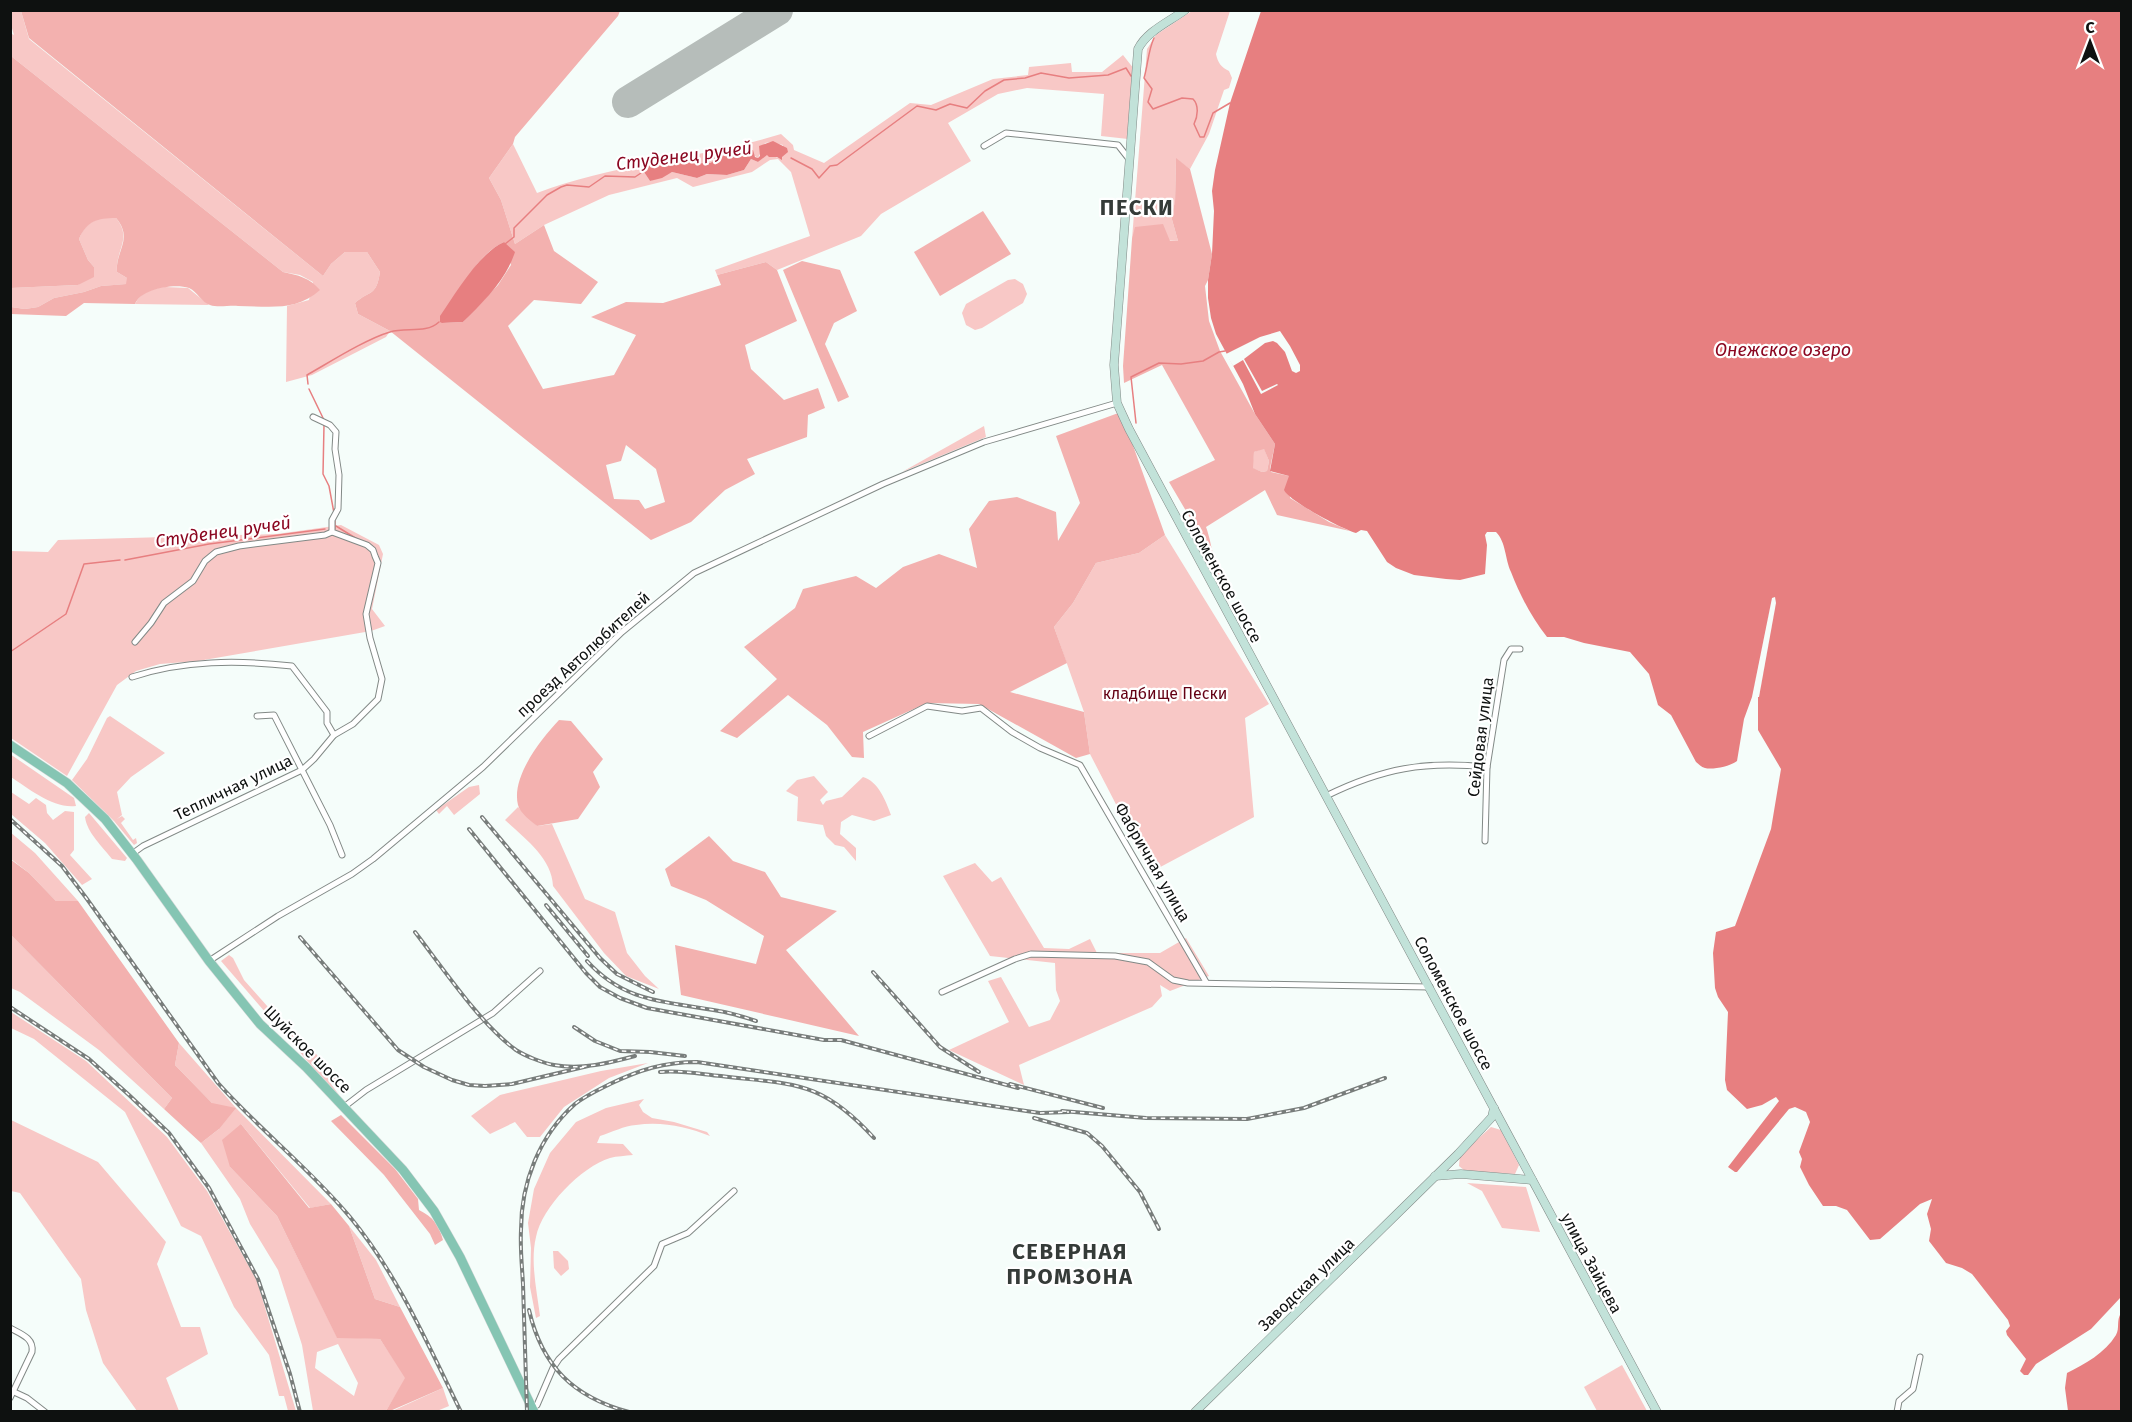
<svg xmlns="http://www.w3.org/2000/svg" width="2132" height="1422" font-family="'Fira Sans',sans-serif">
<rect width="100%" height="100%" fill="#f5fdfa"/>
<g fill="#f8c8c6" fill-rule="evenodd">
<path d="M 11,11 L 21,11 L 29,39 L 323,276 L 331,264 L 345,252 L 367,252 L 380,272 C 376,297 371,289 355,303 L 358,314 L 390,331 L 386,337 L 312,375 L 286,382 L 287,306 L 309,300 L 313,282 L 300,275 L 283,272 L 11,56 L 10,33 L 14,35 L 11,25 Z"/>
<path d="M 1192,11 L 1230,11 L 1216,54 C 1218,63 1221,67 1229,71 L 1232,78 L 1229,88 L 1224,90 L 1209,134 L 1190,169 L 1176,159 L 1175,203 L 1171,216 L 1178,241 L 1132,239 L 1147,49 L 1156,35 Z"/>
<path d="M 1123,55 L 1134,69 L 1128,139 L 1101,136 L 1104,94 L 1027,88 L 998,94 L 948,123 L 971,161 L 881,214 L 861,236 L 777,270 L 766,262 L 717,275 L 715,270 L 810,236 L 791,172 L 778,159 L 770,160 L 752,172 L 693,187 L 677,178 L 609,195 L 544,225 L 515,244 L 501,200 L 489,178 L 513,144 L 537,193 C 616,163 701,159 781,134 L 793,145 L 794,150 L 824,163 L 910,103 L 931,105 L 993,79 L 1028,75 L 1029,67 L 1071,63 L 1072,72 L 1102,72 ZM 771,142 L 783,145 L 782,159 L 766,154 L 758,162 L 751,159 L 744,170 L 727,175 L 707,174 L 697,178 L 672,172 L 650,181 L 642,169 C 654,158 690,163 706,164 L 712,162 L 714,158 L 740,156 L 749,152 L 758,158 L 765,143 Z"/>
<path d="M 101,218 L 116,218 C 133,239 115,250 117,272 L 127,278 L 127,284 L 101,286 L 84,292 L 54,298 L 38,307 L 25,309 L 11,307 L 10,288 L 78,285 L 94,267 L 88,260 L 79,239 C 84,227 89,222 101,218 Z"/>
<path d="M 1015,279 L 1023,284 L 1027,294 L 1023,303 L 982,328 L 975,330 L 966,325 L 962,313 L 966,304 L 1008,280 Z"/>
<path d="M 165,287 L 188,288 L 209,305 L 135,304 C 140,293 153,288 165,287 Z"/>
<path d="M 984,426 L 986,437 L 902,472 Z"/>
<path d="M 1264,448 L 1269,461 L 1267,471 L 1262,472 L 1252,468 L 1254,452 Z"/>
<path d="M 341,525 L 379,545 L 383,554 L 372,609 L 385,626 L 371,631 L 198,661 L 160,664 L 136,671 L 117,685 L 67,776 L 11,738 L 10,551 L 48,552 L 58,540 L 277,534 Z"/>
<path d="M 1165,535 L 1269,704 L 1245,718 L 1254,817 L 1151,872 L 1090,754 L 1084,712 L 1054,627 L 1073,603 L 1096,563 L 1139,553 Z"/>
<path d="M 110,716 L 165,753 L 131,777 L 117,792 L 122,815 L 117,819 L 122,816 L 125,819 L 121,823 L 133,840 L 136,838 L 137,843 L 134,845 L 114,821 L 72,780 L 87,759 L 107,718 Z"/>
<path d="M 10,754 L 74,798 L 76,806 C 54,809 29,789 11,777 Z"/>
<path d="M 814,776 L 828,792 L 820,800 L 823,805 L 826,801 L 842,797 L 863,777 C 878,781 886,801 891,815 L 874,821 L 852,815 L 841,822 L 840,834 L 856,848 L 856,861 L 844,847 L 835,845 L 826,836 L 823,825 L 797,821 L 798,797 L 786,791 L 797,780 Z"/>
<path d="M 479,785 L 480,794 L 454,815 L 447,806 L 439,814 L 436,810 L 469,787 Z"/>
<path d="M 11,792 L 29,804 L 36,798 L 46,805 L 47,813 L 53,820 L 65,811 L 74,812 L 74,850 L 70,855 L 92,879 L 82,885 L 45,843 L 11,814 Z"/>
<path d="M 518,807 L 537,826 L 552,824 L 585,899 L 615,912 L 627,953 L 645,976 L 659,989 L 626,976 L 604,953 L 553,886 C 552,858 524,838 505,820 Z"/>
<path d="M 89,813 L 127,858 L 125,861 L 112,859 C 103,847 87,833 85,817 Z"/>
<path d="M 10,832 L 35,853 L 78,901 L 56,901 L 29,873 L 11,859 Z"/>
<path d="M 975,863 L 992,882 L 1001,877 L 1044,948 L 1069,949 L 1090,939 L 1097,953 L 1160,953 L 1186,938 L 1209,976 L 1170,991 L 1160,985 L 1162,996 L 1152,1007 L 1019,1065 L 1024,1085 L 949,1050 L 1009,1022 L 988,981 L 1001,977 L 1029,1027 L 1050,1020 L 1060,1001 L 1056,990 L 1055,963 L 990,956 L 943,876 Z"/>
<path d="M 11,935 L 172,1098 L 164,1109 L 99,1050 L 20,992 L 11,988 Z"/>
<path d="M 229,955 L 233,958 L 244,980 L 308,1052 L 312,1049 L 337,1079 L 331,1084 L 339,1095 L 336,1094 L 221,961 Z"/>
<path d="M 11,1012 L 86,1061 L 167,1137 L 207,1191 L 257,1281 L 296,1411 L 288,1411 L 284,1396 L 279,1396 L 269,1355 L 234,1307 L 201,1236 L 181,1226 L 125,1112 L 34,1039 L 11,1028 Z"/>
<path d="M 179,1043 L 236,1108 L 331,1204 L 310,1208 L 241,1124 L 230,1167 L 277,1216 L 337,1337 L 380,1339 L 406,1378 L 386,1411 L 313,1411 L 302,1345 L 278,1270 L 250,1224 L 240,1199 L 201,1143 L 219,1129 L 212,1103 L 175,1065 ZM 338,1344 L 358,1383 L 354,1396 L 315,1368 L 317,1352 Z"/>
<path d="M 648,1063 L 609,1078 L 564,1107 L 540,1137 L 527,1137 L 515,1122 L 490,1134 L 471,1116 L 500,1095 L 601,1071 Z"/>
<path d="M 644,1099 L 639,1105 L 643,1112 L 652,1118 L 674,1122 L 707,1132 L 710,1136 C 687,1127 662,1121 636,1125 C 624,1126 612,1132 600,1136 L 597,1143 L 623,1144 L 633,1155 C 625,1156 617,1156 610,1158 C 581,1167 542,1207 536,1237 C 530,1262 537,1291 540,1316 L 536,1318 L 530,1287 L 531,1248 L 528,1223 L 534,1189 L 550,1153 L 576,1122 L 606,1108 Z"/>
<path d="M 11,1120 L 98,1162 L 166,1242 L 157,1264 L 181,1327 L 200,1327 L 208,1354 L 166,1378 L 179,1411 L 137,1411 L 103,1363 L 86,1310 L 81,1279 L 20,1193 L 11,1191 Z"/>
<path d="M 1491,1127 L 1501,1130 L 1519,1165 L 1515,1174 L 1465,1171 L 1459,1166 L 1460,1155 Z"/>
<path d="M 1467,1183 L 1526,1187 L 1540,1232 L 1502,1228 L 1482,1191 Z"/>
<path d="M 349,1226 L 376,1260 L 400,1307 L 375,1299 Z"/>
<path d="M 553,1251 L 558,1251 L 568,1261 L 569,1269 L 561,1276 L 554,1268 Z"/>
<path d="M 1622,1365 L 1647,1411 L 1597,1411 L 1584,1387 Z"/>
<path d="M 443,1388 L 449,1406 L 437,1411 L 390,1412 Z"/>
</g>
<g fill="#f3b1af" fill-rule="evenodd">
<path d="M 21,11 L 620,11 L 618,16 L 515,137 L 513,144 L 489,178 L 501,200 L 515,244 L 544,225 L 554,251 L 598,282 L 581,304 L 534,300 L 508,326 L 543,389 L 614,375 L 636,335 L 591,317 L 626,302 L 663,303 L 721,285 L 717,275 L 766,262 L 777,270 L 797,321 L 745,345 L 751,369 L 784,400 L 818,388 L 825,408 L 808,415 L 807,437 L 747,459 L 755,474 L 725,490 L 691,522 L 651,540 L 390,331 L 358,314 L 355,303 C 371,289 376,297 380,272 L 367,252 L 345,252 L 331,264 L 323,276 L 29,38 ZM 504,242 L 511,265 L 498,285 L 463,322 L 442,323 C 457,296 475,255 504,242 ZM 626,445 L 656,469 L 665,502 L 645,509 L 639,500 L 614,499 L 606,465 L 621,461 Z"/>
<path d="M 11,56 L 283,272 C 298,275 310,278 320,290 C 296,312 268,306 238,306 C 230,305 218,308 210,305 C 202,303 197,291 189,288 C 174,283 141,289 135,304 L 84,303 L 66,316 L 11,314 L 11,307 L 25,309 L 38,307 L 54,298 L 84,292 L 101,286 L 126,284 L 127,278 L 117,272 C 115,251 134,239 116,218 C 97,218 87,221 79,239 L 88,260 L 94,267 L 94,277 L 78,285 L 11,288 Z"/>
<path d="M 1176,158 L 1190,169 L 1212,254 L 1208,280 L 1205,286 L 1209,321 L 1220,351 L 1255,414 L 1275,444 L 1270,468 L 1271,472 L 1289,476 L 1290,498 L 1329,522 L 1350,531 L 1277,515 L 1265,490 L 1206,527 C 1213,546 1212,566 1227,581 L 1228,589 L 1220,580 L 1189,516 L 1169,482 L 1215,460 L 1162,365 L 1124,383 L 1123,366 L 1132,239 L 1135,227 L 1163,224 L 1170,241 L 1178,241 L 1171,216 L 1175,202 ZM 1264,449 L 1269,461 L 1267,471 L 1262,472 L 1253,468 L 1254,452 Z"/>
<path d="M 983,211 L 1011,254 L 940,296 L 914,252 Z"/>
<path d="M 802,261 L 840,270 L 857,311 L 834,323 L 825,344 L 849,397 L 838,402 L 783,270 Z"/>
<path d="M 1121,412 L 1165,535 L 1139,553 L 1096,563 L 1073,603 L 1054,627 L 1067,663 L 1010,692 L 1084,712 L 1090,754 L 1076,758 L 979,704 L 927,703 L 863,732 L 864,758 L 852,757 L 827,725 L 788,695 L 737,738 L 720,731 L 777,679 L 744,647 L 795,608 L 803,589 L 856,576 L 876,588 L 903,567 L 939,554 L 977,568 L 969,529 L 989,501 L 1017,497 L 1056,512 L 1058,541 L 1080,503 L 1056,436 Z"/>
<path d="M 559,720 L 571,721 L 603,759 L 593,772 L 600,787 L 578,819 L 537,826 C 531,821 520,813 518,805 C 511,777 541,739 559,720 Z"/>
<path d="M 709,836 L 733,861 L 765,872 L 781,897 L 837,911 L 786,950 L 859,1036 L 681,995 L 675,945 L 756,964 L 764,936 L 706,900 L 671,886 L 665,869 Z"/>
<path d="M 10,859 L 29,873 L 56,901 L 78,901 L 179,1043 L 175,1065 L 212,1103 L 236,1108 L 219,1129 L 201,1143 L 164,1109 L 172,1098 L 11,935 Z"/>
<path d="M 341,1115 L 395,1169 L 418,1199 L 419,1210 C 433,1217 439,1225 443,1240 L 435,1245 L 430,1234 L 384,1175 L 331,1121 Z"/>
<path d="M 241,1124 L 309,1208 L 331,1204 L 349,1226 L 375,1299 L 400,1307 L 443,1388 L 390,1411 L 386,1411 L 405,1378 L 380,1339 L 337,1338 L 277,1216 L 230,1167 L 222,1140 Z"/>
</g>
<g fill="#e77f80">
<path d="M 1261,11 L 2121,11 L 2121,1297 L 2091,1329 L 2036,1364 L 2028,1375 L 2024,1375 L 2020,1371 L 2026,1359 L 2007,1335 L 2006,1331 L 2010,1326 L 2008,1320 L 1972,1274 L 1962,1268 L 1946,1263 L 1929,1241 L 1931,1229 L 1927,1214 L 1932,1199 L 1920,1204 L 1880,1239 L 1870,1240 L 1847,1210 L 1836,1206 L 1823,1206 L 1809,1185 L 1800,1167 L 1802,1159 L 1799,1152 L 1810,1122 L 1806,1112 L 1795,1107 L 1789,1109 L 1737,1172 L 1735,1172 L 1728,1167 L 1779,1101 L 1776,1097 L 1762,1105 L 1747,1109 L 1727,1090 L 1725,1080 L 1728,1012 L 1718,997 L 1715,988 L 1713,953 L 1716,932 L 1735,926 L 1771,829 L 1781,769 L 1758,730 L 1758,697 L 1752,697 L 1744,719 L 1737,761 C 1731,766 1713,770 1705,768 C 1701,767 1699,764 1696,762 L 1671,715 L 1658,705 L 1649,674 L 1630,652 L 1584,643 L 1564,637 L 1547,637 C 1531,617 1520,595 1511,572 C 1505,559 1506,542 1496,532 L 1487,532 L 1485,535 L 1487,545 L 1485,574 L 1460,580 L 1446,579 L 1414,575 L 1396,568 L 1387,562 L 1367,531 L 1361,530 L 1356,533 C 1342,529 1289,501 1284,490 L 1289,476 L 1270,471 L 1275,444 L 1255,414 L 1243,384 L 1216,334 L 1211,318 L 1208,298 L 1208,280 L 1212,254 L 1214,211 L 1212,191 L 1215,170 L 1230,103 Z"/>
<path d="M 773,141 L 787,148 L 788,152 L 782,157 L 782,160 L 777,157 L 769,157 L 767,155 L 758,162 L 751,159 L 744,170 L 727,175 L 707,174 L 697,178 L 672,172 L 662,178 L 650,181 L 642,169 C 653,159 675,161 690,160 L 695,164 C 701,162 706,165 712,162 L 714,158 L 725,155 L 730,156 L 733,152 L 739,156 L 744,154 L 748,148 L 751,147 L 748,150 L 753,150 L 755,157 L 758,158 L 760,156 L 759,146 Z"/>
<path d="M 504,242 L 515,252 C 506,280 484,301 463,322 L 442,323 L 440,322 L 440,316 C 456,293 479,253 504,242 Z"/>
<path d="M 2121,1313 L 2121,1411 L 2068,1411 L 2065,1388 L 2067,1373 C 2085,1364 2105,1353 2116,1335 C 2120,1328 2116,1321 2121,1313 Z"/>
</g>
<g fill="#f5fdfa">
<path d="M 1280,331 L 1290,346 L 1300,365 L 1300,371 L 1296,373 L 1292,371 L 1285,352 L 1277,343 L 1273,341 L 1265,343 L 1244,359 L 1262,391 L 1277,384 L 1278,385 L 1261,394 L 1243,360 L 1233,366 L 1226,354 L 1260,337 Z"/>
<path d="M 1775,597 L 1776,603 L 1759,697 L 1752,697 L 1772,598 Z"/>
</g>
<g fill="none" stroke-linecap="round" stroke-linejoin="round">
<g stroke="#e77f80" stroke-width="1.5">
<path d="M 1154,38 C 1148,51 1148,65 1144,78 L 1152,89 L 1148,102 L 1153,109 L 1182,98 L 1193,99 C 1199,105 1198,116 1194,124 L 1200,137 L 1204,137 L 1213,113 L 1230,103"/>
<path d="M 791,158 L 812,169 L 819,178 L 830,166 L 837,165 L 917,106 L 936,110 L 950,104 L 967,108 L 985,91 L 1004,80 L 1025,78 L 1041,73 L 1069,78 L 1108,75 L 1126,68 L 1131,76"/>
<path d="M 505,244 L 514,237 L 514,228 L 547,195 L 561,187 L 567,185 L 589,187 L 605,176 L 635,177 L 644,171"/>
<path d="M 308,384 L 307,375 C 330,362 366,339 390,332 C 406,327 426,334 439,322"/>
<path d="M 309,389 L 324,420"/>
<path d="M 1136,423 L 1131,377 L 1159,363 L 1181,364 L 1203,361 L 1219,352 L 1225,351"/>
<path d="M 324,425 L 323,474 L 329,486 L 334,513"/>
<path d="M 336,526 L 357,539"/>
<path d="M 335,529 L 335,521"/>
<path d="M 125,560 L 209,544 L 325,529"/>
<path d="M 10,652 L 66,614 L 84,564 L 120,560"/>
</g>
<path stroke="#b6bdba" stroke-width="32" d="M 628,102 L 777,10"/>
<g stroke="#828986" stroke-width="7">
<g id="street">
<path d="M 984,146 L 1006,133 L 1118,145 L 1129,159"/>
<path d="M 135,642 L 151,623 L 164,603 L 193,581 L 205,561 L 216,552 L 239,546 L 325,535 L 332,532"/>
<path d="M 132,677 C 184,660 238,660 292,666 L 327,712 L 327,723 L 334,735"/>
<path d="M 257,716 L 274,715 L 330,825 L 342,855"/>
<path d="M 869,736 L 927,706 L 962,711 L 981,708 L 1012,732 L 1040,748 L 1080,765 L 1206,982"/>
<path d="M 1326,796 C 1383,768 1424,761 1487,767"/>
<path d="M 1485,841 L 1487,767 L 1504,660 L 1511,649 L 1520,649"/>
<path d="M 132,854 L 143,846 L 302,770 L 314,759 L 334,735 L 353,724 L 378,699 L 382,679 L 370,638 L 366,614 L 378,563 L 375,556 L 373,550 L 367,545 L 332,532 L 332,520 L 338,509 L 339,475 L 335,449 L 336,432 L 330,425 L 313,417"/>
<path d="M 209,961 L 278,916 L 352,874 L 373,859 L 483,767 L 622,632 L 694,573 L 883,484 L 984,442 L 1117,403"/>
<path d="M 942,992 L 1015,959 L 1031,954 L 1115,956 L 1148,962 L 1173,980 L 1188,983 L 1430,987"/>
<path d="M 344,1107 L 366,1090 L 493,1013 L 540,971"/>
<path d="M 10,1328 C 21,1334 34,1338 32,1352 L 10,1398"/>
<path d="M 12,1391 L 27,1398 L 45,1412"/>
<path d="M 532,1408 L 537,1405 L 553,1368 L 559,1359 L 654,1266 L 662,1244 L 688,1233 L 734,1191"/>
<path d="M 1897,1412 L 1899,1401 L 1913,1389 L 1920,1357"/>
</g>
</g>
<g stroke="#828986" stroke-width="9">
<g id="secondary">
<path d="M 1185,10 C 1169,22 1147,31 1138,49 L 1114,365 L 1117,403 L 1129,429 L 1657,1412"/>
<path d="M 1435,1176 L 1461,1174 L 1532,1180"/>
<path d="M 1195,1412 L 1458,1154 L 1492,1117 L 1494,1108"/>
</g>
</g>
<g stroke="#d8d9d9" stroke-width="10">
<path id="primary" d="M 10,745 L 67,783 L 105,819 L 137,860 L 209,961 L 260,1024 L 306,1067 L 403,1170 L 434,1211 L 460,1257 L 534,1412"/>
</g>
<use href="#street" stroke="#fff" stroke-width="5"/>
<use href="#secondary" stroke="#c2e2d9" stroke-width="8"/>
<use href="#primary" stroke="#85c5b3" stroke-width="9"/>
<g stroke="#787d7b" stroke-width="4">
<g id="rail">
<path d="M 482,817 L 600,958 L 617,974 L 653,992"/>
<path d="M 10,819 L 62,866 L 87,899 L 218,1083 C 260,1130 310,1169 350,1217 C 398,1275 428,1345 461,1412"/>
<path d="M 469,829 L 586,973 L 600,987 L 620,998 L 647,1008 L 824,1040 L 841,1040 L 1018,1088"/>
<path d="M 546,905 L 588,956"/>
<path d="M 415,932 C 442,967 481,1025 516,1050 C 525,1056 543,1063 554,1065 C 582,1070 609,1063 635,1056"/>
<path d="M 300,937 L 398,1050 L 424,1067 L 452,1080 L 469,1085 L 485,1086 L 512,1084 L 588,1066"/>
<path d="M 587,961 C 626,1004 667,1001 719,1011 C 732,1013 744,1017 756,1021"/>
<path d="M 873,972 L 940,1047 L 979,1072"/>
<path d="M 10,1007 L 89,1059 L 129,1095 L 169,1133 L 209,1188 L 258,1279 L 290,1374 L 300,1412"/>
<path d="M 574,1027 L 595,1041 L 620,1051 L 650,1052 L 685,1056"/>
<path d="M 660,1072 C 681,1070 700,1074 721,1076 C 794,1085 820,1079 874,1138"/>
<path d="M 1010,1084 L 1103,1108"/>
<path d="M 1062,1111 L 1146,1118 L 1247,1119 L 1304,1108 L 1385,1078"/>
<path d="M 1034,1118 L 1087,1133 L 1102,1146 L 1140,1192 L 1159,1229"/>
<path d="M 529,1310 C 542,1366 573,1397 629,1412"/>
<path d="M 527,1412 C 526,1369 524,1327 523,1284 C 522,1266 520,1248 521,1230 C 521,1183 539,1136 575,1104 C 585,1096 598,1090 610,1084 C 639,1070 664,1062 697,1062 L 1040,1113 L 1069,1112"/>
</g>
</g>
<use href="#rail" stroke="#fff" stroke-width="1.5" stroke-dasharray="4.5" stroke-linecap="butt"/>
</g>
<g text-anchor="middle" stroke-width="4.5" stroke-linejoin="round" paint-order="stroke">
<g font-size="16" fill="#0e1110" stroke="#fff">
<text transform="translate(1222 576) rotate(61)" y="6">Соломенское шоссе</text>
<text transform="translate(583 654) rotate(-43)" y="6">проезд Автолюбителей</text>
<text transform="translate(1480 737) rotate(-83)" y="6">Сейдовая улица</text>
<text transform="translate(233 787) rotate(-26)" y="6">Тепличная улица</text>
<text transform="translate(1153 862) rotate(60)" y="6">Фабричная улица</text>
<text transform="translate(1454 1003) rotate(62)" y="6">Соломенское шоссе</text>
<text transform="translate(308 1049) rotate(45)" y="6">Шуйское шоссе</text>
<text transform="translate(1592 1263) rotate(62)" y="6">улица Зайцева</text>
<text transform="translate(1306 1284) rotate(-44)" y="6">Заводская улица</text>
</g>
<g font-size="16" fill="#640114" stroke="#fff">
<text x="1165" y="699">кладбище Пески</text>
</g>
<g font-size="18" font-style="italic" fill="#8b0721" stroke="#fff">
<text transform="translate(684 156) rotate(-7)" y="6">Студенец ручей</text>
<text x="1783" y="356">Онежское озеро</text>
<text transform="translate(223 532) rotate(-8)" y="6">Студенец ручей</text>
</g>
<g font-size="22" font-weight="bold" letter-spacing="1.5" fill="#353b38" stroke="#fff">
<text x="1137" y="215">ПЕСКИ</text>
<text x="1070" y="1259">СЕВЕРНАЯ<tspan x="1070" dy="25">ПРОМЗОНА</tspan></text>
</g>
</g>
<rect width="2132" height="1422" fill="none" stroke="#0e1110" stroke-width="24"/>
<g transform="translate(2090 42)" stroke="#ffffff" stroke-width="4.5" paint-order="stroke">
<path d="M0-4.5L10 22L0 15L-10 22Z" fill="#0e1110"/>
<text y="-9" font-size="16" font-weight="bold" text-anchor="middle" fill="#0e1110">С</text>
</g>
</svg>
